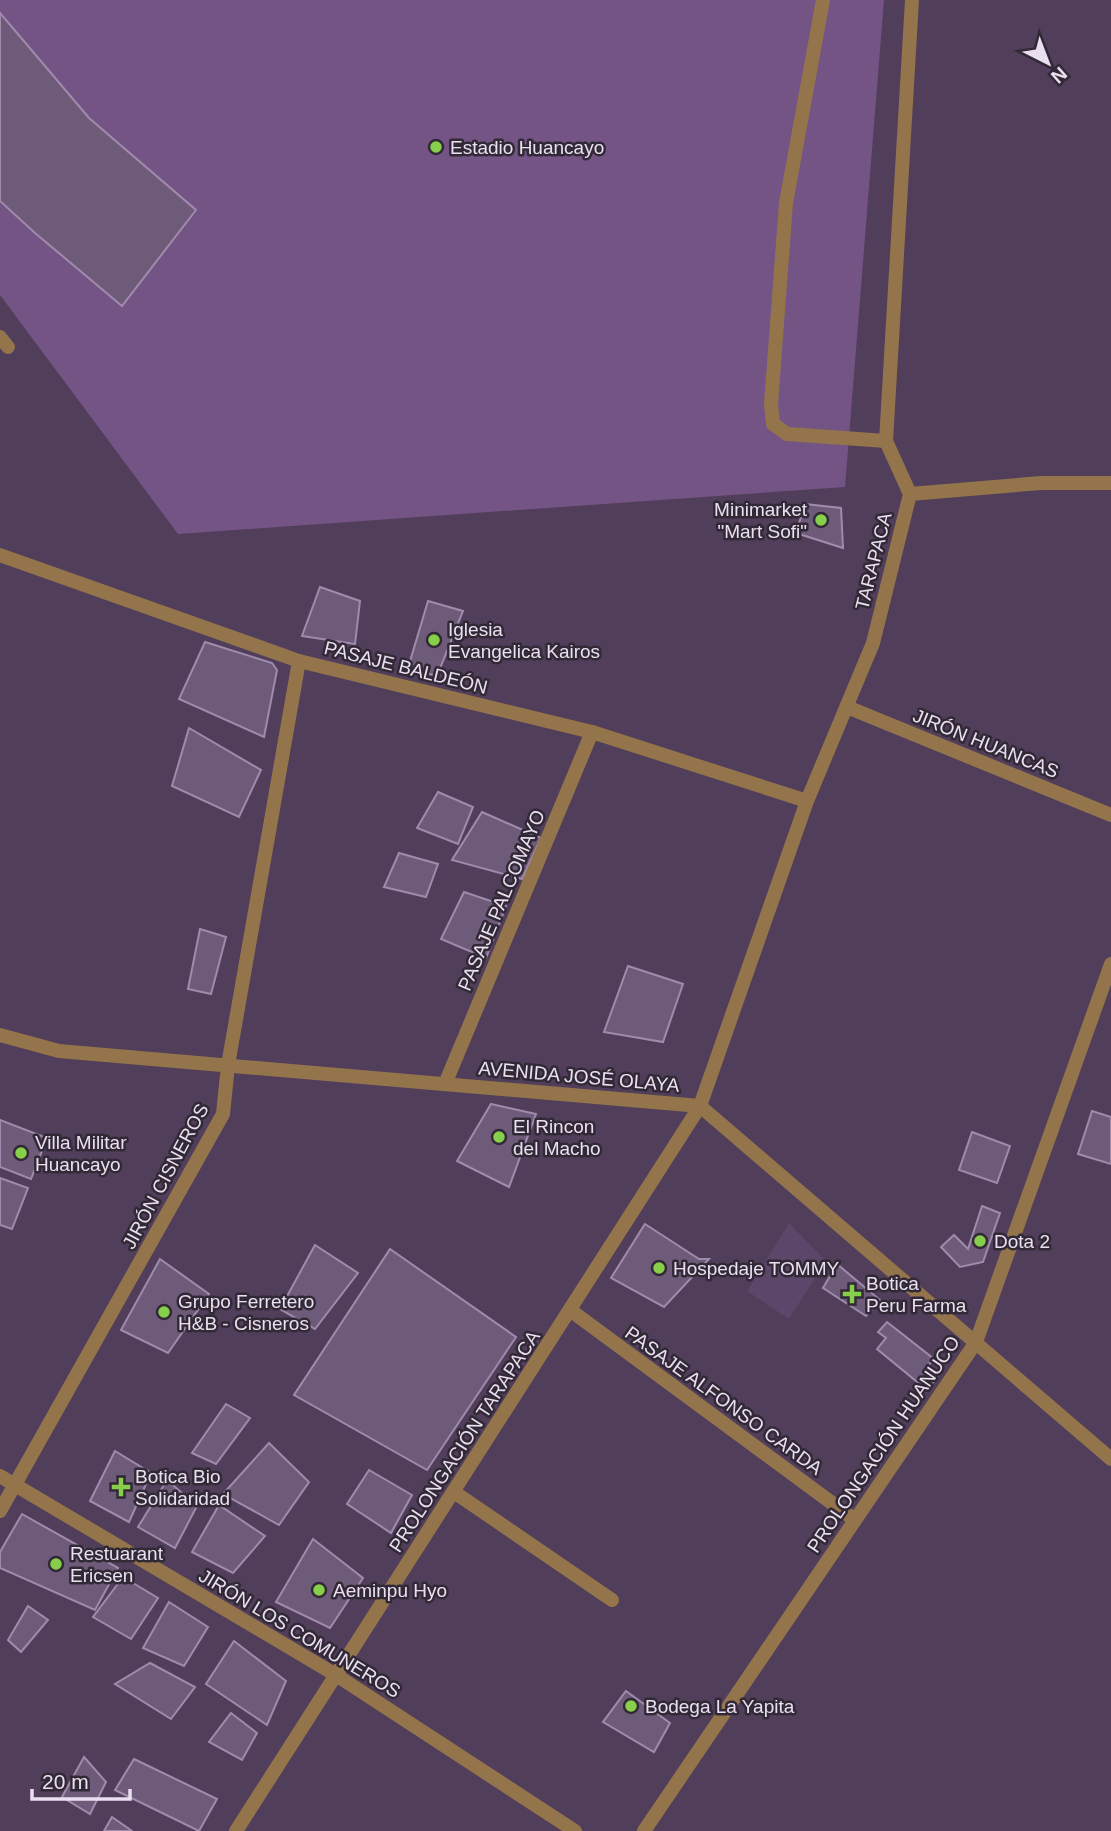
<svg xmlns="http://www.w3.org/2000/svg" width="1111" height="1831" font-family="Arial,sans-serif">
<rect width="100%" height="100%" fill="#513e5b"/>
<path fill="#5c4669" d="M 789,1223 L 826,1261 L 789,1319 L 747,1291 Z"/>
<path fill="#745485" d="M 0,0 L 884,0 L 845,487 L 178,534 L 0,295 Z"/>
<g fill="#6e5b79" stroke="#a08bac" stroke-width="2">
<path d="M 0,13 L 89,118 L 196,210 L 122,306 L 35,233 L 0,201 Z"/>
<path d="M 805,504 L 841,508 L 843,548 L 796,533 Z"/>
<path d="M 320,587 L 360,601 L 355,644 L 302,636 Z"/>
<path d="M 428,601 L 463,611 L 437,676 L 408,668 Z"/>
<path d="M 205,642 L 272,663 L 277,670 L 264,737 L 179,699 Z"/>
<path d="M 189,728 L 261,770 L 239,817 L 172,786 Z"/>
<path d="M 438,792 L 473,807 L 458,844 L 417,828 Z"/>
<path d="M 482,812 L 541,838 L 522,879 L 452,860 Z"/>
<path d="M 399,853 L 438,864 L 426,897 L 384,887 Z"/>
<path d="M 464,892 L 506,906 L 486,958 L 441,939 Z"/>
<path d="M 200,929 L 226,937 L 211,994 L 188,989 Z"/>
<path d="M 628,966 L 683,984 L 663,1042 L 604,1032 Z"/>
<path d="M 491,1104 L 536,1114 L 509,1187 L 457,1161 Z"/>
<path d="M 1092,1111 L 1111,1117 L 1111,1164 L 1078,1154 Z"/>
<path d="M 0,1120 L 47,1138 L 31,1179 L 0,1167 Z"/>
<path d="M 972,1132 L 1010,1146 L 997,1183 L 959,1170 Z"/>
<path d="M 0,1178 L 28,1188 L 12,1229 L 0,1225 Z"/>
<path d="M 982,1206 L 1000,1213 L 983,1262 L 960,1267 L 941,1247 L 954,1235 L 968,1249 Z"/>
<path d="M 645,1224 L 699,1259 L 709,1259 L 664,1307 L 611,1278 Z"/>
<path d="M 315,1245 L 358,1273 L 315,1329 L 280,1309 Z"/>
<path d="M 390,1249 L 516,1337 L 427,1470 L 294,1395 Z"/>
<path d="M 160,1259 L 209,1294 L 168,1353 L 121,1330 Z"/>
<path d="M 837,1264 L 880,1300 L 866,1316 L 823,1288 Z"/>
<path d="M 887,1322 L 934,1359 L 927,1367 L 938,1376 L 927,1390 L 877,1349 L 886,1338 L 878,1332 Z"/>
<path d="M 226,1404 L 250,1418 L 216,1464 L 192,1453 Z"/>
<path d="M 269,1443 L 309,1482 L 279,1525 L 223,1494 Z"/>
<path d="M 115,1451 L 151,1473 L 129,1522 L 90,1501 Z"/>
<path d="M 369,1470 L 412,1495 L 391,1533 L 347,1504 Z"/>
<path d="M 167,1480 L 197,1506 L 175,1548 L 138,1527 Z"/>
<path d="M 219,1505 L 265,1536 L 233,1573 L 192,1552 Z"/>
<path d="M 22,1514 L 118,1568 L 95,1610 L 0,1568 L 0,1552 Z"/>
<path d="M 313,1539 L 363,1578 L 330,1628 L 276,1602 Z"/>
<path d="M 123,1577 L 158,1598 L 131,1639 L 93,1617 Z"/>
<path d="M 169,1602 L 208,1627 L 184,1666 L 143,1648 Z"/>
<path d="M 28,1606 L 48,1620 L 21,1652 L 8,1640 Z"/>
<path d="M 234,1641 L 286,1681 L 267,1725 L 206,1684 Z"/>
<path d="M 150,1663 L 195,1687 L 171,1719 L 115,1684 Z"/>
<path d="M 626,1691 L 670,1723 L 654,1752 L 603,1722 Z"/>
<path d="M 231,1713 L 257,1733 L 242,1760 L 209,1742 Z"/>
<path d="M 84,1757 L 106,1782 L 90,1814 L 62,1797 Z"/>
<path d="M 134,1759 L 217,1799 L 199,1831 L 115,1790 Z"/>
<path d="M 112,1817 L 132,1831 L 104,1831 Z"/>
</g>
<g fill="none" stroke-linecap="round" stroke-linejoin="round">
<g stroke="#94754b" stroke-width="14">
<path d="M 823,0 L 786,203 L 771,404 L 773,424 L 787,434 L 886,441"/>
<path d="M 445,1084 L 592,732"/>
<path d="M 570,1310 L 855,1520"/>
<path d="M 454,1492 L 612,1600"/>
</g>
<g stroke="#94754b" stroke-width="14">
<path d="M 0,337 L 8,347"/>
<path d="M 910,494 L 1041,483 L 1111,483"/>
<path d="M 0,555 L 299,661 L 592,732 L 807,801"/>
<path d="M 847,707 L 1111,815"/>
<path d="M 0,1476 L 336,1675 L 575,1831"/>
<path d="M 0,1511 L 223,1114 L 228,1065 L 299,661"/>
<path d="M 236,1831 L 700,1106"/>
<path d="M 644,1831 L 976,1342 L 1111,964"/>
</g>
<g stroke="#94754b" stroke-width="14">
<path d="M 0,1035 L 59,1051 L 700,1106 L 1111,1459"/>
<path d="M 700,1106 L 807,801 L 873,643 L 910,494 L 886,441 L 912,0"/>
</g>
</g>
<g fill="#87cf4b" stroke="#322936" stroke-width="2.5">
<circle cx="436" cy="147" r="7"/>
<circle cx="821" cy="520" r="7"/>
<circle cx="434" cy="640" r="7"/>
<circle cx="499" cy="1137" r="7"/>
<circle cx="21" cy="1153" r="7"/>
<circle cx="980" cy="1241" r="7"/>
<circle cx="659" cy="1268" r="7"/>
<path d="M848.5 1283.5h7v7h7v7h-7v7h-7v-7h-7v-7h7z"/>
<circle cx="164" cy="1312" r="7"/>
<path d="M117.5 1476.5h7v7h7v7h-7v7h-7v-7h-7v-7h7z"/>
<circle cx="56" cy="1564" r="7"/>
<circle cx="319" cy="1590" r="7"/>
<circle cx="631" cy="1706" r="7"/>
</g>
<g text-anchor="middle" stroke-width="5" stroke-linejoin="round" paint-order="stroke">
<g font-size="19" fill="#eadff0" stroke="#322936" text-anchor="start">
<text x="450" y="154">Estadio Huancayo</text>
<text x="807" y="516" text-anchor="end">Minimarket<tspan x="807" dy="22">"Mart Sofi"</tspan></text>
<text x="448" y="636">Iglesia<tspan x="448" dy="22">Evangelica Kairos</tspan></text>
<text x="513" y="1133">El Rincon<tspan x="513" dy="22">del Macho</tspan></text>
<text x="35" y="1149">Villa Militar<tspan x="35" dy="22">Huancayo</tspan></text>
<text x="994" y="1248">Dota 2</text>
<text x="673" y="1275">Hospedaje TOMMY</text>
<text x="866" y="1290">Botica<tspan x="866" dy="22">Peru Farma</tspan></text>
<text x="178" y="1308">Grupo Ferretero<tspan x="178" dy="22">H&amp;B - Cisneros</tspan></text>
<text x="135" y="1483">Botica Bio<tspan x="135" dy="22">Solidaridad</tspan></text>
<text x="70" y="1560">Restuarant<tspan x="70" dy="22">Ericsen</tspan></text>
<text x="333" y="1597">Aeminpu Hyo</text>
<text x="645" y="1713">Bodega La Yapita</text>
</g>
<g font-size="19" fill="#eadff0" stroke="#322936">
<text transform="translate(873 561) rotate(-76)" y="7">TARAPACA</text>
<text transform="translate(406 667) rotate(14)" y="7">PASAJE BALDEÓN</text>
<text transform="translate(986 743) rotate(22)" y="7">JIRÓN HUANCAS</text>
<text transform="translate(501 900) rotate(-67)" y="7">PASAJE PALCOMAYO</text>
<text transform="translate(579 1076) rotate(5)" y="7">AVENIDA JOSÉ OLAYA</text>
<text transform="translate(165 1176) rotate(-62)" y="7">JIRÓN CISNEROS</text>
<text transform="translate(724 1400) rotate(36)" y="7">PASAJE ALFONSO CARDA</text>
<text transform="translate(464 1441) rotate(-57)" y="7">PROLONGACIÓN TARAPACA</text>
<text transform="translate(883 1444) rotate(-56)" y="7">PROLONGACIÓN HUANUCO</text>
<text transform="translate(300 1633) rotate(31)" y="7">JIRÓN LOS COMUNEROS</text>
</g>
</g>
<g transform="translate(1048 63) rotate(138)" stroke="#322936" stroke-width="5" paint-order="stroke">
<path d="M0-5L12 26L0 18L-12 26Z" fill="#eadff0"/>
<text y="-10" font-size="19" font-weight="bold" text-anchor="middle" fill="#eadff0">N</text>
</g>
<path d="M32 1789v10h98v-10" fill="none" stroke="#eadff0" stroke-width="3.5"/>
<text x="42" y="1789" font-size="21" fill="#eadff0" stroke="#322936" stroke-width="5" paint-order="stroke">20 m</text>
</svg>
